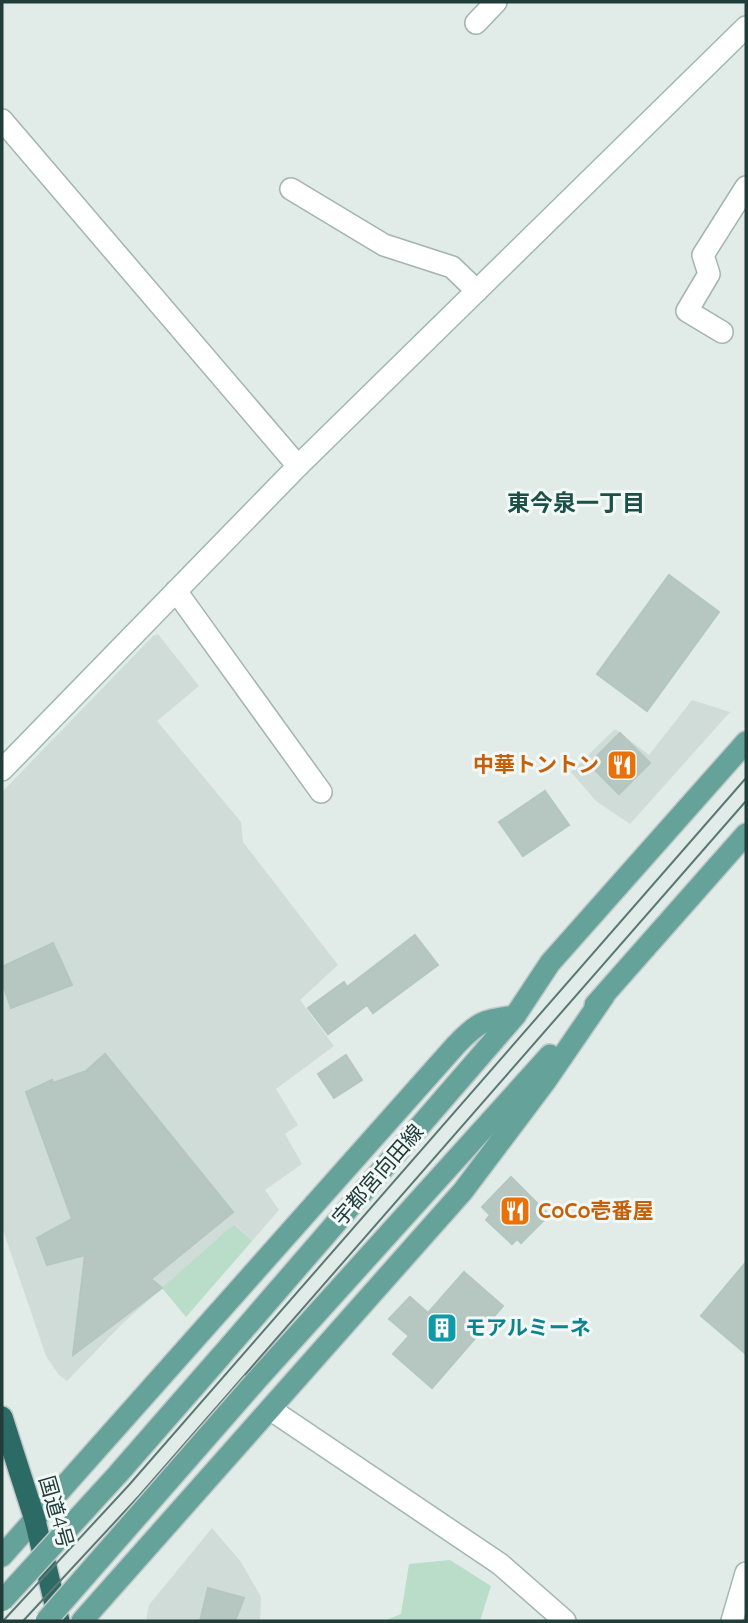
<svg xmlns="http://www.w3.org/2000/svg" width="748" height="1623" font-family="Quicksand,'Noto Sans JP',sans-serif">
<rect width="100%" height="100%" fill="#e1ece8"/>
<g fill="#cfdcd8">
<path d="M 158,634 L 199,686 L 157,721 L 241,822 L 243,842 L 338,965 L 300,1000 L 334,1046 L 276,1089 L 298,1125 L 285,1134 L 302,1164 L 265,1190 L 279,1210 L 252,1241 L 236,1225 L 227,1230 L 123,1323 L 67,1381 L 59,1375 L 46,1356 L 2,1227 L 2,792 L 153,636 Z"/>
<path d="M 692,700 L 730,712 L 630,824 L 596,801 L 571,772 L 615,729 L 649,755 Z"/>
<path d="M 212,1528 L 241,1562 L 261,1597 L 260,1621 L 146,1621 L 149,1605 Z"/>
</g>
<g fill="#b9ddc8">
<path d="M 235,1225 L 252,1241 L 186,1317 L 162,1288 L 227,1230 Z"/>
<path d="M 450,1560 L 491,1586 L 480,1621 L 384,1621 L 401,1614 L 409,1564 Z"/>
</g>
<g fill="#b6c7c2" stroke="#b3c6c0" stroke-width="2">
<path d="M 669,575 L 719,612 L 647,711 L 597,674 Z"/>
<path d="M 620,733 L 650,763 L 619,794 L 589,764 Z"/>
<path d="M 545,791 L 569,825 L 523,856 L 499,822 Z"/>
<path d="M 415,935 L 438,965 L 373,1013 L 367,1005 L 328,1034 L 308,1008 L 344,982 L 347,987 Z"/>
<path d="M 53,943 L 72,985 L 11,1008 L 2,982 L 2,967 Z"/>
<path d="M 105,1054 L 233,1212 L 151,1279 L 162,1288 L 73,1355 L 85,1255 L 47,1265 L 37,1238 L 72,1219 L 26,1092 L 52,1080 L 53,1083 L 86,1071 Z"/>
<path d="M 346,1055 L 362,1080 L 334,1098 L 318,1074 Z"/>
<path d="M 511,1177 L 549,1215 L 521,1243 L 517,1239 L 512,1244 L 486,1220 L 490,1215 L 482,1207 Z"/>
<path d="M 746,1262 L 746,1354 L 701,1316 Z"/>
<path d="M 464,1272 L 503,1306 L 432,1388 L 393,1354 L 409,1336 L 389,1319 L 410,1297 L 428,1313 Z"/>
<path d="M 208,1588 L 244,1598 L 235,1621 L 200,1621 Z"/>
</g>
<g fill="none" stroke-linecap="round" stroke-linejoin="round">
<g stroke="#a4b4b0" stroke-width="24">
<g id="street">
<path d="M 476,23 L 496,2"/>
<path d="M 2,120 L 298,466"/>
<path d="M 291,189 L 384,245 L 452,267 L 477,291"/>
<path d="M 722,332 L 687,311 L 709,274 L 703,255 L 746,187"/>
<path d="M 176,591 L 321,792"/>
<path d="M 270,1409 L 500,1564 L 565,1621"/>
</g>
</g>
<g stroke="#9fb8b2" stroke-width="24">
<g id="secondary">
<path d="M 2,770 L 298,466 L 746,27"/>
<path d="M 732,1621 L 746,1573"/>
</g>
</g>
<g stroke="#c1c9c8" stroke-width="24">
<g id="primary">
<path d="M 595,1005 L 746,834"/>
<path d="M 221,1356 L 515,1016 L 550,963 L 746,742"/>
<path d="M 254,1383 L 550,1055"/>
<path d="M 2,1556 L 456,1045 C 478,1022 483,1020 515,1016"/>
<path d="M 82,1621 L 463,1191 L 545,1082 L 604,996"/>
</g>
</g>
<g stroke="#c1c9c8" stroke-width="24">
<path id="highway" d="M 2,1417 L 35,1520 L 59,1621"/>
</g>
<use href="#street" stroke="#fff" stroke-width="21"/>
<use href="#secondary" stroke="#fff" stroke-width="21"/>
<use href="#primary" stroke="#65a29a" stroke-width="21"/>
<use href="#highway" stroke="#2c6a65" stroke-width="21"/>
<g stroke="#5b7874" stroke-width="2">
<path d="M 3,1621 L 129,1485 L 746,778"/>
<path d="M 23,1621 L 139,1496 L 746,801"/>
</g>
<g stroke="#c1c9c8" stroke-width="24" stroke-linecap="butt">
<g id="primary-bridge">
<path d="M 2,1601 L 118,1474 L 221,1356"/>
<path d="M 46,1621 L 254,1383"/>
</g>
</g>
<use href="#primary-bridge" stroke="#65a29a" stroke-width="21"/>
</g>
<defs>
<g id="restaurant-square" transform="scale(1.575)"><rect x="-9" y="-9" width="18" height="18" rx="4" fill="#e8710a" stroke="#f2f8f6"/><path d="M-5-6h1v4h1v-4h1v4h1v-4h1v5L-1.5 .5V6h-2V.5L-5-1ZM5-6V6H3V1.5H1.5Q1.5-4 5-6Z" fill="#fff"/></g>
<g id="building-square" transform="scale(1.575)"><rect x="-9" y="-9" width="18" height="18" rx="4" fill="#0f9aa8" stroke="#f2f8f6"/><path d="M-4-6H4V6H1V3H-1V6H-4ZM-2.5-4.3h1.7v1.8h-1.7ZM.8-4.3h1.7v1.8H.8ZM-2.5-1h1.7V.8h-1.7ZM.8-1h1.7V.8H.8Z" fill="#fff"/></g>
</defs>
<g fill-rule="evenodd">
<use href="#restaurant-square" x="622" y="765"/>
<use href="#restaurant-square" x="515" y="1211"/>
<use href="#building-square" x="442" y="1328"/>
</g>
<g text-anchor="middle" stroke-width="6" stroke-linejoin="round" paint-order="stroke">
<g font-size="21" font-weight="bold" fill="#c56008" stroke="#f2f8f6" text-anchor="end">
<text x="599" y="772">中華トントン</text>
<text x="538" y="1218" text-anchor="start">CoCo壱番屋</text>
</g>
<g font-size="21" fill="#213d39" stroke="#f2f8f6">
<text transform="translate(378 1175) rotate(-49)" y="7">宇都宮向田線</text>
<text transform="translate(56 1512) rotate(74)" y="7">国道4号</text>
</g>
<g font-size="21" font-weight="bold" fill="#0d838f" stroke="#f2f8f6" text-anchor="start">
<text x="465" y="1335">モアルミーネ</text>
</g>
<g font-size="23" font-weight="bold" fill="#1d4f49" stroke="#f2f8f6">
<text x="576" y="511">東今泉一丁目</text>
</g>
</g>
<rect width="748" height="1623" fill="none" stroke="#213d39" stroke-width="7"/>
</svg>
